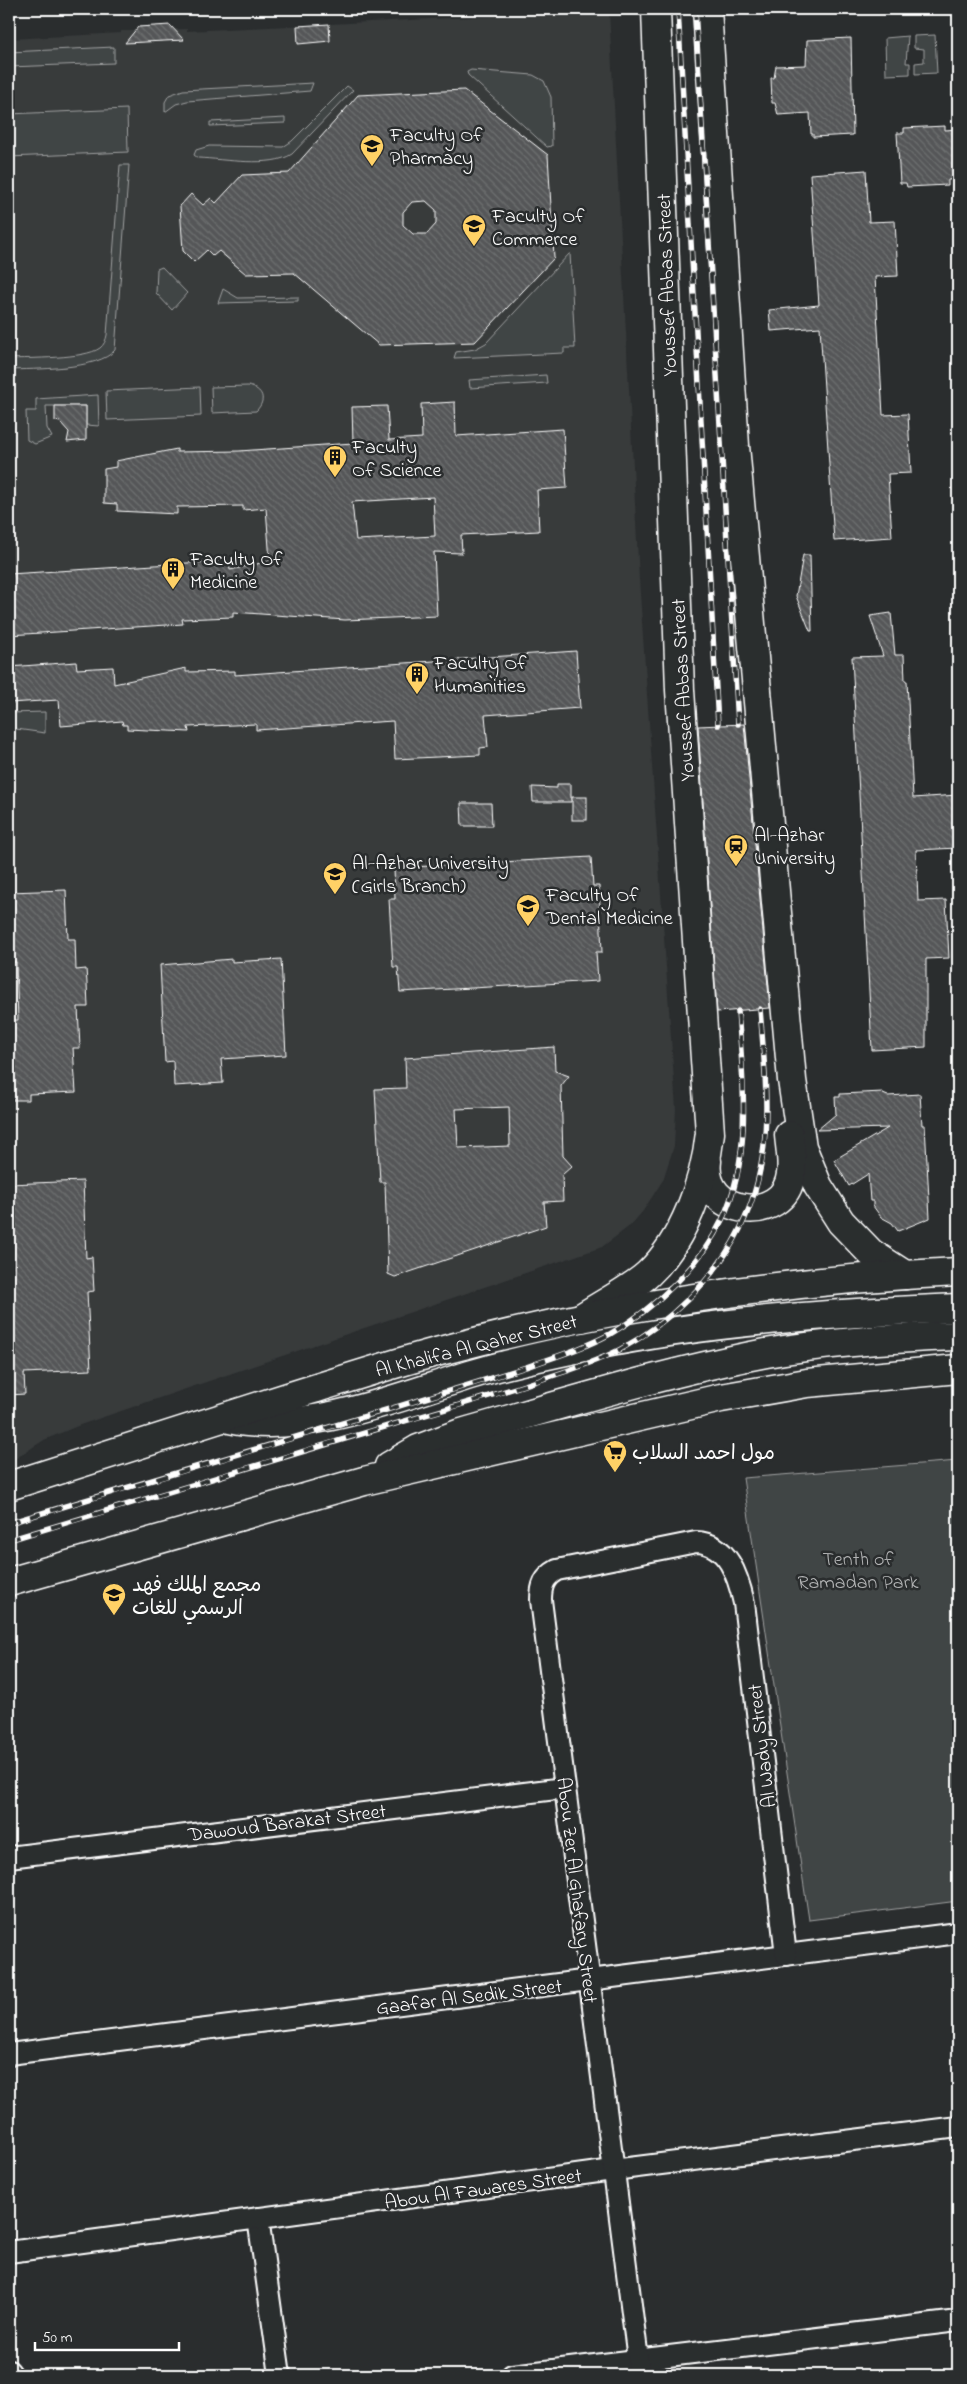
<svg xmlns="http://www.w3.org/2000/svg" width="967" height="2384" font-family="'Indie Flower','Playpen Sans Arabic',sans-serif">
<defs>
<pattern id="building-back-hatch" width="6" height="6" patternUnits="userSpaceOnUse" patternTransform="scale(1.25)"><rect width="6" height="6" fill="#555758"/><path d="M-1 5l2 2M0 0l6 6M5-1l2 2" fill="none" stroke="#6e7071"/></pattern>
</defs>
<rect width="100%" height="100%" fill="#2a2d2e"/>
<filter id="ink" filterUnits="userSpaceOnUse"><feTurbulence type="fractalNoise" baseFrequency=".02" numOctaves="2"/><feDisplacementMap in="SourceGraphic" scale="10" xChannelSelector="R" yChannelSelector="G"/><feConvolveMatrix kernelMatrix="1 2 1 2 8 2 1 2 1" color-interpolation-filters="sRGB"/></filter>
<g filter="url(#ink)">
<path fill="#373a3b" d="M 609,10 L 639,579 L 676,1109 L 674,1146 L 663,1180 L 643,1211 L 631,1225 L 602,1247 L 80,1425 L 44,1440 L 9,1463 L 9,39 L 121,33 L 121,31 L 135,31 L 138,27 L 144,26 L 148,30 L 187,29 L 187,31 Z"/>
<g fill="#414445" stroke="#a0a2a2">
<path d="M 935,35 L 937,73 L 915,74 L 915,63 L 924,62 L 924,49 L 914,48 L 914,36 Z"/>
<path d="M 908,36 L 906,63 L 910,63 L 910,74 L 886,75 L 885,38 Z"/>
<path d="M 114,47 L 114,63 L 9,67 L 9,52 Z"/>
<path d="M 471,70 L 533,75 L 544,81 L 551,97 L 552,146 L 547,147 L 468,75 L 467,72 Z"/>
<path d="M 313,83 L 310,91 L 187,101 L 176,104 L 165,112 L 165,102 L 169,95 L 183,90 Z"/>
<path d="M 347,86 L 353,90 L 292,154 C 271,168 224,159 198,158 L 194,155 L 196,150 L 209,146 L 283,147 L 292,141 Z"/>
<path d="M 127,109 L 128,152 L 9,157 L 9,114 Z"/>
<path d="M 285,118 L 285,123 L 210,126 L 210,122 Z"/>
<path d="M 120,165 L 129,165 L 115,350 C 99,370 33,369 9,370 L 9,359 C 29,358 85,359 100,348 C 104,345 106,340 107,335 Z"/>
<path d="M 570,253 L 575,348 L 564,348 L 564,353 L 454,358 L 456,352 L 475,349 L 486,343 Z"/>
<path d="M 162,267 L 187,293 L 172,310 L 156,293 L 157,269 Z"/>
<path d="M 223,289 L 238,298 L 298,297 L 298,301 L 218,303 Z"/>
<path d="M 546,375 L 547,383 L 470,388 L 469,380 Z"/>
<path d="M 248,386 C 263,389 267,400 256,411 L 212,413 L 211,387 Z"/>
<path d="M 200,387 L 201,416 L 107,420 L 106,391 Z"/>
<path d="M 98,395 L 99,426 L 86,425 L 86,406 L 46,406 L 47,428 L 52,437 L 35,444 L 27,440 L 26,411 L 36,411 L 36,399 Z"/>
<path d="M 45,712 L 45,733 L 9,728 L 9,713 Z"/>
<path d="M 958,1461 L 958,1901 L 809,1920 L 743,1478 Z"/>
</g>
<g fill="url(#building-back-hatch)" stroke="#fff" fill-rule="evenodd">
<path d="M 329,24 L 330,41 L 298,44 L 297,26 Z"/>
<path d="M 170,25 L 184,40 L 125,43 L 138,27 Z"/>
<path d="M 851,38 L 853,135 L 813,137 L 813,134 L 811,134 L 810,113 L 778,115 L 775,103 L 772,103 L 771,78 L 774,78 L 776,66 L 806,65 L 807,40 Z"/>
<path d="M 464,90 L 548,155 L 554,258 L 475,342 L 379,345 L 294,273 L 246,274 L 219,251 L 213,256 L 207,250 L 194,262 L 183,251 L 180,206 L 191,194 L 203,205 L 211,198 L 216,203 L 242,175 L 289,173 L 358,95 ZM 426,201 L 436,210 L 436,224 L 427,234 L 413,234 L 403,225 L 403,212 L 412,202 Z"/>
<path d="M 945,126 L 945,130 L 958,129 L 958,179 L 948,180 L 948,185 L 907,187 L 906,183 L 900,183 L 897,133 L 904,133 L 904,128 Z"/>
<path d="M 866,170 L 869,222 L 895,221 L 898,276 L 875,277 L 883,415 L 908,414 L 911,473 L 888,474 L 892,537 L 834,541 L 820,327 L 771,331 L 769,310 L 819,305 L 810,174 Z"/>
<path d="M 455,402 L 456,436 L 563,429 L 567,488 L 537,490 L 539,531 L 461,535 L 462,553 L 434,552 L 437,616 L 345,620 L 233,612 L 233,617 L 182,619 L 183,624 L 9,635 L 9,574 L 203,562 L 229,562 L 230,570 L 270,561 L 266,508 L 243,510 L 243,506 L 177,507 L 177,514 L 117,511 L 117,504 L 104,503 L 104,469 L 116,467 L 116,461 L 177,449 L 177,452 L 239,451 L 353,443 L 352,407 L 387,406 L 389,440 L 422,438 L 421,404 ZM 433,497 L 435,536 L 356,540 L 352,502 Z"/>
<path d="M 55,406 L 86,406 L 86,440 L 67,442 L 69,432 L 60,422 L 55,421 Z"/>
<path d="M 803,555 L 810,555 L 812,631 L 810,631 L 796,596 Z"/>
<path d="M 891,613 L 895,655 L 904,655 L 905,681 L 907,681 L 913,798 L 958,795 L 958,848 L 916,850 L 918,901 L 946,900 L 949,958 L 926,959 L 926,1047 L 872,1050 L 852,657 L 883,656 L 870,616 Z"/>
<path d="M 576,651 L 580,708 L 485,715 L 488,747 L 480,748 L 480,755 L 395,759 L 393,721 L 256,730 L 256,724 L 188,727 L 189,732 L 127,729 L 127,725 L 123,725 L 122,721 L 61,726 L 59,700 L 9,703 L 9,667 L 76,662 L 77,669 L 113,667 L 114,684 L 186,668 L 186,672 L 235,671 L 235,675 Z"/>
<path d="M 744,724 L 770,1008 L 717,1012 L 698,726 Z"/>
<path d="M 557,784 L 571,784 L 571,802 L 533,802 L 532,787 L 557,788 Z"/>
<rect x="572" y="797" width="15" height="23"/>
<path d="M 461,803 L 491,803 L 492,826 L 462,826 Z"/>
<path d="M 591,857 L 593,886 L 599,886 L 602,952 L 596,952 L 598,981 L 400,992 L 398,967 L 393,967 L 389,899 L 395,899 L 394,868 Z"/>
<path d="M 66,890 L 68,939 L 75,939 L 76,970 L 86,969 L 87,983 L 88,1007 L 78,1007 L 80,1048 L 73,1048 L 76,1092 L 29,1094 L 29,1100 L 9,1100 L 9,1020 L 18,1020 L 16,962 L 9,962 L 9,892 Z"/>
<path d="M 232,959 L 232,962 L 281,959 L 286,1055 L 221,1059 L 223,1083 L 174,1086 L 173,1061 L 165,1062 L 160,965 Z"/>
<path d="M 554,1047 L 555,1071 L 569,1076 L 561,1086 L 563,1156 L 572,1166 L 562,1175 L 563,1201 L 544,1202 L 546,1226 L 395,1277 L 388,1274 L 385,1182 L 380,1182 L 375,1089 L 406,1088 L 405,1058 ZM 509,1107 L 510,1146 L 458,1148 L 456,1109 Z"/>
<path d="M 883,1092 L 883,1094 L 888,1096 L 920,1094 L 922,1125 L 925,1125 L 930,1218 L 898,1231 L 892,1223 L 881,1217 L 873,1206 L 873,1201 L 870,1201 L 868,1174 L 849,1186 L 834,1160 L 888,1128 L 817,1130 L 836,1114 L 835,1097 L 840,1097 L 840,1094 Z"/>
<path d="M 83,1181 L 86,1258 L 92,1257 L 94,1291 L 87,1292 L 91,1370 L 24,1373 L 25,1394 L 9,1395 L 9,1305 L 11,1305 L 9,1184 Z"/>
</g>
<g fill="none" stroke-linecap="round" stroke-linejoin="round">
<g stroke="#fff" stroke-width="24">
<g id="minor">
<path d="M 9,1857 L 564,1788"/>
<path d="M 9,2054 L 958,1933"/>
<path d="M 258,2218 L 280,2375"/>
<path d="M 9,2252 L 613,2170 L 958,2127"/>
<path d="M 9,2371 L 12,2375"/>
<path d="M 512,2375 L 958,2321"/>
<path d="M 640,2375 L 541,1600 C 541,1586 544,1577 557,1570 L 696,1542 C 728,1543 738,1576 744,1603 L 786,1955"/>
</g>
</g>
<g stroke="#fff" stroke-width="31">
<g id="secondary">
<path d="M 707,9 L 735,446 L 792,1080 L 802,1147 L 818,1186 L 841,1222 L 871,1253 L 905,1275"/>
<path d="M 707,1161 C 700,1217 785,1226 791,1174 C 793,1162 790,1147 789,1135"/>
<path d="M 581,1318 C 599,1306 633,1288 648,1274 C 684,1240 705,1181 710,1133 L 680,690 L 656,9"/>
</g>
</g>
<g stroke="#fff" stroke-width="31">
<g id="primary">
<path d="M 230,1419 C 306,1436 400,1396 473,1374 C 511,1362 551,1354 590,1346 C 712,1321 834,1313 958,1308"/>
<path d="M 389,1466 L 418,1449 L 458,1434 C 560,1405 662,1373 766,1353 C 829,1342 894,1338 958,1336"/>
<path d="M 9,1486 C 104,1456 199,1426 294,1395 C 343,1380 391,1364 440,1351 C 608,1306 784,1280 958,1272"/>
<path d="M 9,1582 L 364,1481 L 721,1398 L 807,1383 L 958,1369"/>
</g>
</g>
<use href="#minor" stroke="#2a2d2e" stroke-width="20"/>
<use href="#secondary" stroke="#2a2d2e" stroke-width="28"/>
<use href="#primary" stroke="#2a2d2e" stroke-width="28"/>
<g stroke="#fff" stroke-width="5.5">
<g id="rail">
<path d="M 678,9 L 718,725"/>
<path d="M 695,9 L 738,724"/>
<path d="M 9,1523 C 138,1485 267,1446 396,1407 C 439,1394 483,1381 526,1367 C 555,1357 584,1348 610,1334 C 655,1308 700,1266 722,1220 C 753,1155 743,1080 738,1011"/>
<path d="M 9,1540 C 135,1503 261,1463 388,1426 C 440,1411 492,1396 543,1379 C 569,1370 597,1362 621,1349 C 669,1323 716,1278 740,1229 C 776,1157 766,1085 760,1009"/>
</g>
</g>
<use href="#rail" stroke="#2a2d2e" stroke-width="4" stroke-dasharray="11" stroke-linecap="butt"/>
</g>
</g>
<defs>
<g id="university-pin" transform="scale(1.25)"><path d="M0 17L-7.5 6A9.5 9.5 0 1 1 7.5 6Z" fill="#ffd166" stroke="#2a2d2e"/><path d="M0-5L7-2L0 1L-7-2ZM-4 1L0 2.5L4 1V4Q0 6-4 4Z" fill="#111"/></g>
<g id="building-pin" transform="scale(1.25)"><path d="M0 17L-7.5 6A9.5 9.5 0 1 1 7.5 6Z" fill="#ffd166" stroke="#2a2d2e"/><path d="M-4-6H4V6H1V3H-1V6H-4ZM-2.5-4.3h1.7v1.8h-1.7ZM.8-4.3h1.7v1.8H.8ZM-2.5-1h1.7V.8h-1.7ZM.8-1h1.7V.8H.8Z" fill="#111"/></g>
<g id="station-pin" transform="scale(1.25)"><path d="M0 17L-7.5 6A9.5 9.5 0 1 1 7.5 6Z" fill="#ffd166" stroke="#2a2d2e"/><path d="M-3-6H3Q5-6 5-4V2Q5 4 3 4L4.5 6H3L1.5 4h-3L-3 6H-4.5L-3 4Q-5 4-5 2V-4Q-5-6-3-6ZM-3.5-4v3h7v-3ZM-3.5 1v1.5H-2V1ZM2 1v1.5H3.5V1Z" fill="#111"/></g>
<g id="supermarket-pin" transform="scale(1.25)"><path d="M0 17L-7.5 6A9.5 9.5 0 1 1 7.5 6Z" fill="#ffd166" stroke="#2a2d2e"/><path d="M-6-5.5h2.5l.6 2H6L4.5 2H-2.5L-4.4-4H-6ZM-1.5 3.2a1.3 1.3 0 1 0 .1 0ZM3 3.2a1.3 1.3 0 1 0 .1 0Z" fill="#111"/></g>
<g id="school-pin" transform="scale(1.25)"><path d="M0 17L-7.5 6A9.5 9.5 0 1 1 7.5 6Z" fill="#ffd166" stroke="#2a2d2e"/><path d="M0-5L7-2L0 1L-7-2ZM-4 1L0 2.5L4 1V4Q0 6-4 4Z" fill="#111"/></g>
</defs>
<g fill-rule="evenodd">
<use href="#university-pin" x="372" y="146"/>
<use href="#university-pin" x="474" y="226"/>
<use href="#building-pin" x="335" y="457"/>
<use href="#building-pin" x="173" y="569"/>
<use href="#building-pin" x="417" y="674"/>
<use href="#station-pin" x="736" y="846"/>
<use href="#university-pin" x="335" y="874"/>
<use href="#university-pin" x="528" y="906"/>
<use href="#supermarket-pin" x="615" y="1452"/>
<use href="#school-pin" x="114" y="1595"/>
</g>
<g text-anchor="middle" stroke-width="5" stroke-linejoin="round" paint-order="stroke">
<g font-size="20" fill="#fff" stroke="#2a2d2e" text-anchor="start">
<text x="390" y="141">Faculty Of<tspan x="390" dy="23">Pharmacy</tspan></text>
<text x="492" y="222">Faculty Of<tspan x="492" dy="23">Commerce</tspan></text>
<text x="352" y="453">Faculty<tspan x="352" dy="23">Of Science</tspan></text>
<text x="190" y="565">Faculty Of<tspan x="190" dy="23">Medicine</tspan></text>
<text x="434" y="669">Faculty Of<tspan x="434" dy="23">Humanities</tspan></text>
<text x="754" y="841">Al-Azhar<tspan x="754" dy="23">University</tspan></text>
<text x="352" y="869">Al-Azhar University<tspan x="352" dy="23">(Girls Branch)</tspan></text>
<text x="546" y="901">Faculty Of<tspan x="546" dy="23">Dental Medicine</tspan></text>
<text x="632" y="1459">مول احمد السلاب</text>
<text x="132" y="1591">مجمع الملك فهد<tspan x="132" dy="23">الرسمي للغات</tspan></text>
</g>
<g font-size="20" fill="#fff" stroke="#2a2d2e">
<text transform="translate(666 285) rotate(-92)" y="7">Youssef Abbas Street</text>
<text transform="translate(682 690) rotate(-93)" y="7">Youssef Abbas Street</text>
<text transform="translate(476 1345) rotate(-14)" y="7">Al Khalifa Al Qaher Street</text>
<text transform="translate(761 1746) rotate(-97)" y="7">Al Wady Street</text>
<text transform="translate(287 1822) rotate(-7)" y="7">Dawoud Barakat Street</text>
<text transform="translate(578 1890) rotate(83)" y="7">Abou Zer Al Ghafary Street</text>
<text transform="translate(469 1996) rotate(-7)" y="7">Gaafar Al Sedik Street</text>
<text transform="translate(483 2188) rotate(-8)" y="7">Abou Al Fawares Street</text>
</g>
<g font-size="20" fill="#b3b4b5" stroke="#2a2d2e">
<text x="858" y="1565">Tenth of<tspan x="858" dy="23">Ramadan Park</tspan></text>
</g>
</g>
<rect width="967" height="2384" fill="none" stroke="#2a2d2e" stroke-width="30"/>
<rect x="15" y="15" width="937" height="2354" fill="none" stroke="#fff" stroke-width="2" filter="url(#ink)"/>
<path d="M35 2342v8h144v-8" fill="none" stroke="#ffffff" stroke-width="2.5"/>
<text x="42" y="2342" font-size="15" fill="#ffffff" stroke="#2a2d2e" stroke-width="4" paint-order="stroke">50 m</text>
</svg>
